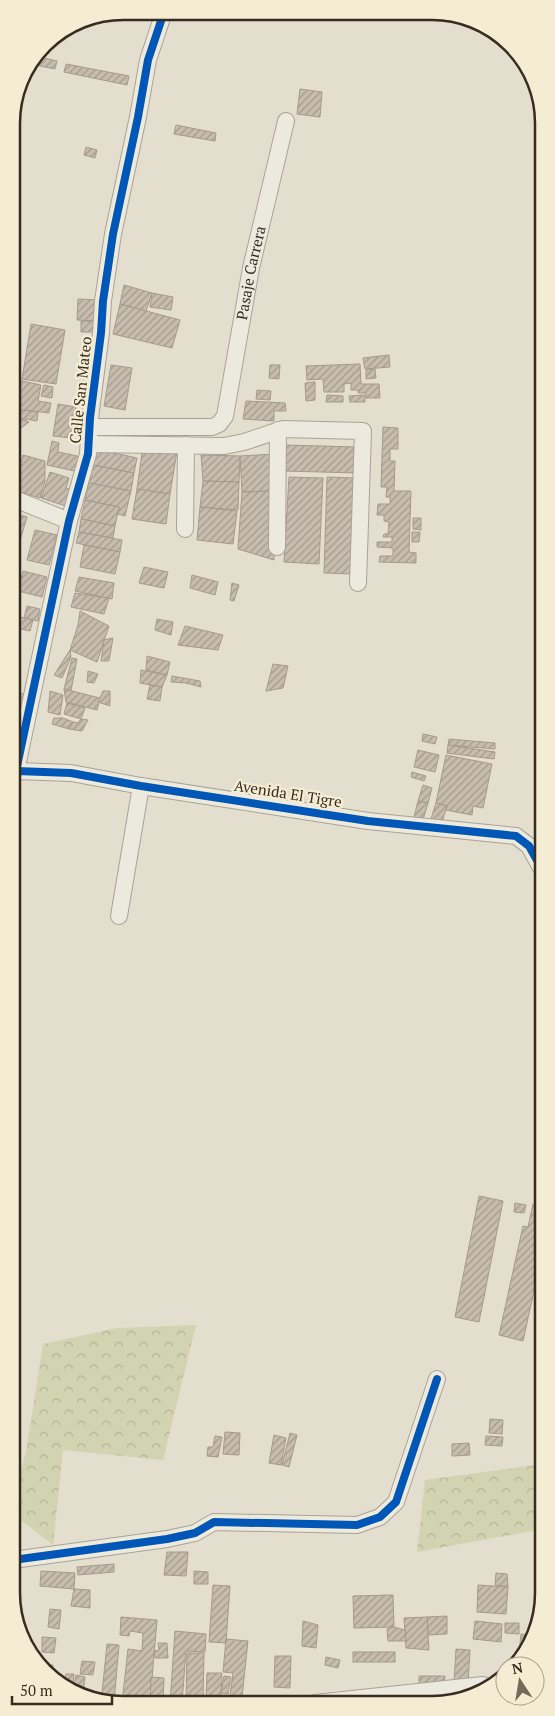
<svg xmlns="http://www.w3.org/2000/svg" width="555" height="1716" font-family="'PT Serif',serif">
<defs>
<pattern id="forest-crowns" width="20" height="18" patternUnits="userSpaceOnUse" patternTransform="scale(1.25)"><rect width="20" height="18" fill="#d1d3b1"/><path d="M2 6a3 3 0 1 1 6 0M12 15a3 3 0 1 1 6 0" fill="none" stroke="#b4b598"/></pattern>
<pattern id="building-hatch" width="6" height="6" patternUnits="userSpaceOnUse" patternTransform="scale(1.25)"><rect width="6" height="6" fill="#c7bdaf"/><path d="M-1 1l2-2M0 6l6-6M5 7l2-2" fill="none" stroke="#a29a8e"/></pattern>
</defs>
<rect width="100%" height="100%" fill="#e4dece"/>
<g fill="url(#forest-crowns)">
<path d="M 196,1325 L 163,1460 L 63,1450 L 53,1545 L 13,1514 L 13,1501 L 26,1452 L 43,1344 L 117,1328 Z"/>
<path d="M 536,1465 L 543,1495 L 543,1529 L 417,1552 L 425,1480 Z"/>
</g>
<g fill="url(#building-hatch)" stroke="#a49a8d">
<path d="M 36,56 L 57,61 L 55,69 L 30,64 Z"/>
<path d="M 66,64 L 129,76 L 127,85 L 64,72 Z"/>
<path d="M 300,89 L 322,92 L 320,117 L 297,114 Z"/>
<path d="M 176,125 L 216,133 L 215,141 L 174,134 Z"/>
<path d="M 86,147 L 97,150 L 95,158 L 84,155 Z"/>
<path d="M 124,285 L 152,293 L 146,311 L 120,304 Z"/>
<path d="M 152,293 L 173,297 L 171,310 L 150,307 Z"/>
<path d="M 78,299 L 100,300 L 99,321 L 77,320 Z"/>
<path d="M 120,304 L 180,320 L 172,348 L 113,334 Z"/>
<path d="M 81,321 L 93,321 L 97,323 L 97,332 L 81,332 Z"/>
<path d="M 31,324 L 65,330 L 56,384 L 22,379 Z"/>
<path d="M 389,355 L 390,367 L 365,369 L 363,358 Z"/>
<path d="M 360,364 L 361,384 L 379,384 L 380,398 L 366,398 L 366,393 L 358,393 L 358,390 L 351,390 L 351,383 L 344,384 L 344,392 L 324,392 L 323,379 L 307,380 L 306,366 Z"/>
<path d="M 111,365 L 132,368 L 125,410 L 104,406 Z"/>
<path d="M 270,365 L 280,365 L 279,379 L 269,378 Z"/>
<path d="M 375,369 L 376,378 L 366,379 L 366,370 Z"/>
<path d="M 18,380 L 41,385 L 38,401 L 51,403 L 49,413 L 14,409 Z"/>
<path d="M 315,382 L 315,400 L 306,401 L 305,383 Z"/>
<path d="M 44,385 L 53,387 L 52,398 L 41,396 Z"/>
<path d="M 257,390 L 271,391 L 270,400 L 256,399 Z"/>
<path d="M 327,395 L 343,396 L 343,402 L 326,402 Z"/>
<path d="M 365,395 L 365,402 L 350,402 L 349,396 Z"/>
<path d="M 246,401 L 285,403 L 286,411 L 274,411 L 274,421 L 243,419 Z"/>
<path d="M 58,404 L 76,407 L 71,438 L 53,436 Z"/>
<path d="M 14,409 L 38,412 L 37,421 L 13,417 Z"/>
<path d="M 13,417 L 22,419 L 29,422 L 21,428 L 12,426 Z"/>
<path d="M 383,427 L 398,428 L 398,449 L 390,449 L 390,461 L 395,461 L 394,491 L 411,491 L 409,552 L 416,553 L 416,563 L 379,562 L 380,556 L 393,556 L 393,548 L 377,547 L 377,542 L 392,542 L 392,537 L 383,537 L 384,534 L 388,534 L 389,522 L 384,521 L 384,515 L 377,515 L 378,504 L 390,504 L 390,497 L 386,497 L 387,487 L 381,487 Z"/>
<path d="M 52,441 L 59,443 L 58,452 L 82,457 L 79,472 L 47,465 Z"/>
<path d="M 285,445 L 358,447 L 357,473 L 284,471 Z"/>
<path d="M 143,446 L 177,451 L 170,494 L 137,489 Z"/>
<path d="M 96,449 L 137,458 L 134,473 L 93,465 Z"/>
<path d="M 274,454 L 276,491 L 242,492 L 240,456 Z"/>
<path d="M 23,455 L 45,461 L 45,481 L 40,498 L 13,490 Z"/>
<path d="M 201,455 L 240,456 L 239,482 L 203,481 Z"/>
<path d="M 92,465 L 134,473 L 131,491 L 89,483 Z"/>
<path d="M 50,472 L 69,478 L 66,488 L 74,490 L 69,507 L 41,498 Z"/>
<path d="M 289,477 L 323,478 L 319,564 L 284,562 Z"/>
<path d="M 327,477 L 356,478 L 353,574 L 324,573 Z"/>
<path d="M 203,481 L 239,482 L 238,510 L 200,507 Z"/>
<path d="M 89,483 L 131,491 L 125,516 L 118,514 L 119,507 L 85,500 Z"/>
<path d="M 137,489 L 170,494 L 166,524 L 132,519 Z"/>
<path d="M 276,491 L 274,560 L 238,549 L 242,492 Z"/>
<path d="M 85,500 L 119,507 L 115,526 L 81,519 Z"/>
<path d="M 200,507 L 237,511 L 233,544 L 197,540 Z"/>
<path d="M 14,513 L 27,517 L 12,568 L 12,521 Z"/>
<path d="M 413,518 L 421,518 L 421,530 L 413,529 Z"/>
<path d="M 81,519 L 115,526 L 113,538 L 79,532 Z"/>
<path d="M 35,530 L 57,535 L 49,565 L 27,560 Z"/>
<path d="M 79,532 L 122,540 L 120,552 L 76,543 Z"/>
<path d="M 412,532 L 420,532 L 419,542 L 412,542 Z"/>
<path d="M 84,545 L 120,552 L 115,574 L 80,567 Z"/>
<path d="M 144,567 L 168,572 L 164,588 L 139,583 Z"/>
<path d="M 23,571 L 47,577 L 42,597 L 18,591 Z"/>
<path d="M 192,575 L 218,582 L 215,595 L 190,588 Z"/>
<path d="M 79,577 L 114,583 L 112,599 L 75,591 Z"/>
<path d="M 232,583 L 239,585 L 234,601 L 230,600 Z"/>
<path d="M 75,593 L 109,598 L 104,614 L 71,607 Z"/>
<path d="M 27,606 L 40,609 L 38,621 L 24,618 Z"/>
<path d="M 80,611 L 109,626 L 97,662 L 70,650 L 78,625 Z"/>
<path d="M 12,615 L 33,620 L 30,631 L 12,627 Z"/>
<path d="M 157,619 L 173,622 L 171,635 L 155,630 Z"/>
<path d="M 185,626 L 223,635 L 218,650 L 178,645 Z"/>
<path d="M 113,638 L 109,661 L 101,661 L 104,640 Z"/>
<path d="M 70,650 L 71,657 L 62,678 L 54,675 Z"/>
<path d="M 147,656 L 170,662 L 167,675 L 146,670 Z"/>
<path d="M 72,658 L 77,659 L 71,691 L 64,689 Z"/>
<path d="M 273,664 L 288,666 L 283,688 L 266,691 Z"/>
<path d="M 141,670 L 167,675 L 162,687 L 140,683 Z"/>
<path d="M 88,671 L 98,674 L 94,683 L 87,682 Z"/>
<path d="M 172,676 L 200,681 L 201,687 L 186,683 L 171,682 Z"/>
<path d="M 150,685 L 162,687 L 160,701 L 147,699 Z"/>
<path d="M 64,689 L 100,698 L 97,710 L 66,702 Z"/>
<path d="M 12,691 L 31,696 L 21,736 L 12,733 Z"/>
<path d="M 50,691 L 63,695 L 60,715 L 48,712 Z"/>
<path d="M 103,691 L 110,691 L 110,706 L 98,702 Z"/>
<path d="M 67,703 L 85,708 L 81,719 L 64,714 Z"/>
<path d="M 54,718 L 63,718 L 73,722 L 69,729 L 52,724 Z"/>
<path d="M 81,719 L 88,720 L 82,731 L 69,729 L 73,722 L 78,723 Z"/>
<path d="M 423,734 L 437,737 L 435,744 L 422,741 Z"/>
<path d="M 449,739 L 495,743 L 495,749 L 448,745 Z"/>
<path d="M 448,745 L 495,752 L 494,759 L 447,753 Z"/>
<path d="M 418,750 L 439,755 L 435,772 L 414,767 Z"/>
<path d="M 446,755 L 492,764 L 483,808 L 473,806 L 472,815 L 446,810 L 447,806 L 436,803 Z"/>
<path d="M 412,772 L 426,776 L 424,781 L 411,777 Z"/>
<path d="M 423,785 L 432,788 L 428,803 L 418,801 Z"/>
<path d="M 418,801 L 428,803 L 422,823 L 413,821 Z"/>
<path d="M 436,803 L 447,806 L 441,825 L 430,822 Z"/>
<path d="M 479,1196 L 503,1201 L 479,1322 L 455,1317 Z"/>
<path d="M 515,1203 L 526,1205 L 524,1213 L 514,1212 Z"/>
<path d="M 533,1204 L 543,1207 L 543,1250 L 523,1341 L 499,1335 L 523,1226 L 528,1227 Z"/>
<path d="M 490,1419 L 503,1420 L 502,1434 L 489,1433 Z"/>
<path d="M 225,1432 L 240,1433 L 239,1455 L 223,1454 Z"/>
<path d="M 290,1433 L 297,1435 L 289,1467 L 282,1465 Z"/>
<path d="M 274,1435 L 286,1438 L 281,1465 L 269,1463 Z"/>
<path d="M 215,1436 L 222,1437 L 218,1457 L 207,1456 L 208,1447 L 213,1447 Z"/>
<path d="M 486,1436 L 503,1437 L 502,1446 L 485,1445 Z"/>
<path d="M 469,1443 L 470,1455 L 452,1456 L 452,1444 Z"/>
<path d="M 167,1552 L 188,1552 L 186,1576 L 164,1575 Z"/>
<path d="M 114,1564 L 114,1572 L 78,1575 L 77,1567 Z"/>
<path d="M 41,1571 L 75,1573 L 74,1589 L 40,1586 Z"/>
<path d="M 194,1571 L 208,1572 L 208,1584 L 194,1584 Z"/>
<path d="M 496,1573 L 507,1574 L 508,1587 L 495,1585 Z"/>
<path d="M 213,1585 L 230,1586 L 226,1643 L 209,1642 Z"/>
<path d="M 478,1585 L 508,1587 L 506,1614 L 477,1612 Z"/>
<path d="M 74,1589 L 90,1590 L 90,1608 L 71,1606 Z"/>
<path d="M 393,1595 L 394,1627 L 354,1628 L 353,1596 Z"/>
<path d="M 50,1609 L 61,1610 L 59,1629 L 48,1627 Z"/>
<path d="M 447,1616 L 447,1634 L 428,1635 L 427,1617 Z"/>
<path d="M 121,1617 L 157,1620 L 150,1703 L 122,1703 L 128,1649 L 142,1651 L 143,1633 L 130,1631 L 129,1636 L 120,1635 Z"/>
<path d="M 427,1617 L 429,1650 L 406,1648 L 404,1618 Z"/>
<path d="M 303,1621 L 318,1625 L 316,1648 L 302,1646 Z"/>
<path d="M 475,1621 L 502,1624 L 501,1642 L 473,1639 Z"/>
<path d="M 505,1623 L 519,1623 L 519,1634 L 505,1633 Z"/>
<path d="M 394,1627 L 405,1630 L 406,1641 L 388,1641 L 387,1629 Z"/>
<path d="M 175,1631 L 206,1634 L 205,1652 L 186,1651 L 182,1703 L 170,1703 Z"/>
<path d="M 521,1634 L 529,1635 L 518,1663 Z"/>
<path d="M 42,1637 L 56,1638 L 54,1653 L 42,1652 Z"/>
<path d="M 226,1639 L 248,1641 L 242,1697 L 230,1696 L 233,1673 L 223,1672 Z"/>
<path d="M 158,1643 L 167,1643 L 168,1658 L 155,1658 L 154,1651 L 159,1650 Z"/>
<path d="M 107,1644 L 119,1645 L 114,1703 L 101,1703 Z"/>
<path d="M 456,1649 L 470,1650 L 468,1683 L 454,1682 Z"/>
<rect x="353" y="1652" width="42" height="10"/>
<path d="M 187,1653 L 204,1653 L 203,1702 L 186,1702 Z"/>
<path d="M 275,1656 L 291,1656 L 290,1688 L 274,1687 Z"/>
<path d="M 326,1657 L 340,1660 L 338,1668 L 325,1665 Z"/>
<path d="M 82,1661 L 95,1662 L 93,1675 L 80,1674 Z"/>
<path d="M 40,1664 L 53,1665 L 53,1677 L 44,1672 Z"/>
<path d="M 207,1673 L 222,1673 L 221,1699 L 206,1698 Z"/>
<path d="M 66,1674 L 74,1674 L 73,1688 L 65,1683 Z"/>
<path d="M 76,1675 L 85,1677 L 83,1693 L 74,1688 Z"/>
<path d="M 224,1676 L 231,1677 L 228,1694 L 221,1693 Z"/>
<path d="M 419,1676 L 445,1676 L 444,1684 L 419,1684 Z"/>
<path d="M 151,1677 L 164,1678 L 163,1703 L 150,1703 Z"/>
</g>
<g fill="none" stroke-linecap="round" stroke-linejoin="round">
<g stroke="#a9a397" stroke-width="18">
<g id="minor">
<path id="s1" d="M 89,427 L 212,427 L 219,424 L 225,416 L 251,268 L 286,121"/>
<path d="M 89,444 L 224,446 L 244,442 L 283,429 L 363,431 L 358,583"/>
<path d="M 12,498 L 69,521"/>
<path d="M 185,529 L 186,445"/>
<path d="M 277,547 L 278,430"/>
<path d="M 16,771 L 69,521 L 88,454 L 90,418 L 101,333 L 103,301 L 113,234 L 138,117 L 148,60 L 164,12"/>
<path d="M 12,774 L 16,771 L 71,773 L 141,786 L 368,821 L 516,836 L 529,846 L 543,871"/>
<path d="M 119,916 L 141,786"/>
<path d="M 13,1560 L 167,1539 L 195,1533 L 214,1522 L 357,1525 L 380,1517 L 396,1502 L 437,1379"/>
<path d="M 315,1703 L 483,1685"/>
</g>
</g>
<use href="#minor" stroke="#ece9df" stroke-width="16"/>
<g stroke="#f4edd4" stroke-width="11">
<g id="cycleway">
<path d="M 16,771 L 69,521 L 88,454 L 90,418 L 101,333 L 103,301 L 113,234 L 138,117 L 148,60 L 164,12"/>
<path d="M 12,774 L 16,771 L 71,773 L 141,786 L 368,821 L 516,836 L 529,846 L 543,871"/>
<path d="M 13,1560 L 167,1539 L 195,1533 L 214,1522 L 357,1525 L 380,1517 L 396,1502 L 437,1379"/>
</g>
</g>
<use href="#cycleway" stroke="#0057b8" stroke-width="8"/>
</g>
<g text-anchor="middle" stroke-width="4.5" stroke-linejoin="round" paint-order="stroke">
<g font-size="15" fill="#372c1f" stroke="#f4edd4">
<text dy="5" stroke="none"><textPath href="#s1" startOffset="286">Pasaje Carrera</textPath></text>
<text transform="translate(81 390) rotate(-84)" y="5">Calle San Mateo</text>
<text transform="translate(288 794) rotate(9)" y="5">Avenida El Tigre</text>
</g>
</g>
<path d="M0 0H555V1716H0ZM123 20H432A103 103 0 0 1 535 123V1593A103 103 0 0 1 432 1696H123A103 103 0 0 1 20 1593V123A103 103 0 0 1 123 20Z" fill="#f4edd4" fill-rule="evenodd"/>
<path fill="none" stroke="#372c1f" stroke-width="2.5" d="M123 20H432A103 103 0 0 1 535 123V1593A103 103 0 0 1 432 1696H123A103 103 0 0 1 20 1593V123A103 103 0 0 1 123 20Z"/>
<g transform="translate(520 1681) rotate(348)"><circle r="24" fill="#f4edd4" stroke="#a8a08c"/>
<path d="M0-4L9 19L0 12L-9 19Z" fill="#746a5c"/>
<text y="-8" font-size="14" font-weight="bold" text-anchor="middle" fill="#372c1f">N</text>
</g>
<path d="M12 1696v8h100v-8" fill="none" stroke="#372c1f" stroke-width="2.5"/>
<text x="20" y="1696" font-size="15" fill="#372c1f" stroke="#f4edd4" stroke-width="4" paint-order="stroke">50 m</text>
</svg>
